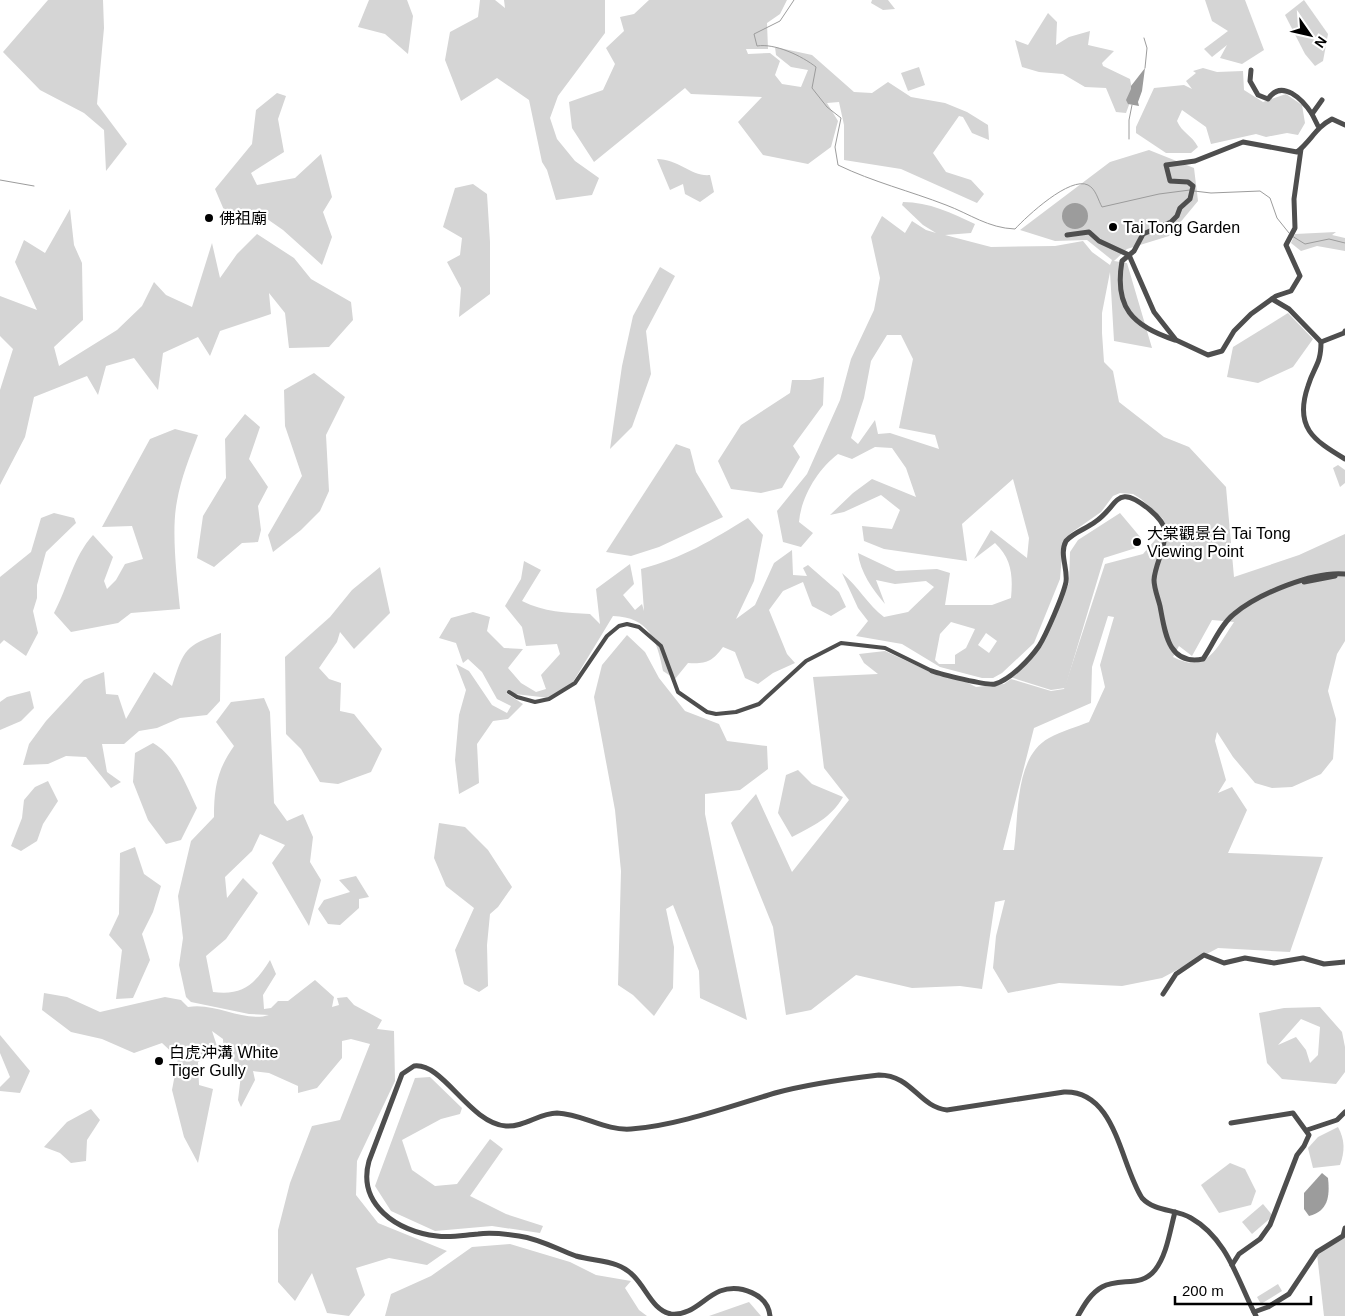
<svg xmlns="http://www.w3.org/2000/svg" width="1345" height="1316" font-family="Arial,'Noto Sans TC',sans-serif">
<rect width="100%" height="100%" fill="#fff"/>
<g fill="#d5d5d5" fill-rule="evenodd">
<path d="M 48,0 L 103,0 L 104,28 L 97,104 L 127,144 L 106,171 L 104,130 L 84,113 L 40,90 L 3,52 Z"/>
<path d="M 369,0 L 407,0 L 413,16 L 408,54 L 385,34 L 358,27 Z"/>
<path d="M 480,0 L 495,0 L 505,8 L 504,0 L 605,0 L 605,33 L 558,96 L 550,118 L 557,139 L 575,161 L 599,178 L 592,195 L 556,200 L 547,170 L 542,162 L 529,100 L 497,78 L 461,101 L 445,60 L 450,32 L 478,17 Z"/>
<path d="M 649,0 L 787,0 L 780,14 L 767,23 L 768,49 L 746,49 L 748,54 L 770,53 L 780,61 L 775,75 L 782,84 L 801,87 L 808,70 L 791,67 L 776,55 L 775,47 L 812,55 L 854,92 L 872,93 L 888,82 L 911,97 L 945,103 L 967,112 L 988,125 L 989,140 L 972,133 L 963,117 L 959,116 L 933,153 L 946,172 L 971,180 L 984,194 L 977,203 L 901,169 L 844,160 L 844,125 L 839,102 L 827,103 L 838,121 L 831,147 L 808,164 L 763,155 L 738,122 L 762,97 L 691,94 L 685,88 L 594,162 L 572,128 L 569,102 L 603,90 L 615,64 L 606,48 L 624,31 L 620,17 L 634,14 Z"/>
<path d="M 872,0 L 888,0 L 895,9 L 883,10 L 871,3 Z"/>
<path d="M 1205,0 L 1245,0 L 1264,50 L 1242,64 L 1220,58 L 1227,45 L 1212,57 L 1204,49 L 1228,31 L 1212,21 Z"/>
<path d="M 1304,0 L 1328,34 L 1323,61 L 1315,66 L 1305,54 L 1285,15 Z"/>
<path d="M 1048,13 L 1057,22 L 1056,45 L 1069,37 L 1090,31 L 1088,45 L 1114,51 L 1102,63 L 1103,66 L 1130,79 L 1133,94 L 1126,113 L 1116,112 L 1106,88 L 1085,87 L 1063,74 L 1039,72 L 1022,67 L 1015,40 L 1028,45 Z"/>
<path d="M 919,67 L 925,85 L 908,91 L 901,73 Z"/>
<path d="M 1203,68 L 1217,72 L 1243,71 L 1244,90 L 1263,102 L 1286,94 L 1302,105 L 1305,123 L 1298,135 L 1287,133 L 1266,137 L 1256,134 L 1211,144 L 1206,127 L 1182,110 L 1177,121 C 1182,133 1192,135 1198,147 L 1191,153 L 1166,153 L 1136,133 L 1136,127 L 1154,88 L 1184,85 L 1192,89 L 1186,81 L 1196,73 L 1193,71 Z"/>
<path d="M 277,93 L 286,96 L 278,119 L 284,152 L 251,173 L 257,185 L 295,178 L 321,154 L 332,197 L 323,212 L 332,237 L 322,265 L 283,230 L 260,214 L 227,217 L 215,189 L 252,144 L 256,110 Z"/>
<path d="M 1149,150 L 1194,168 L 1198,201 L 1169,236 L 1127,249 L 1114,261 L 1127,263 L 1152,348 L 1114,341 L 1110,272 L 1102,313 L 1102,333 L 1104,362 L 1113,371 L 1119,402 L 1164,437 L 1189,447 L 1226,487 L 1234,577 L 1299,555 L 1345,534 L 1345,641 L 1337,654 L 1328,691 L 1336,719 L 1333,759 L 1321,774 L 1292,787 L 1272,788 L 1255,783 L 1233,757 L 1217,732 L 1215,741 L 1226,780 L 1218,793 L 1232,787 L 1247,810 L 1228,853 L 1323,857 L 1290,952 L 1218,948 L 1162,978 L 1122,986 L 1059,983 L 1008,993 L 993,968 L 996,936 L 1005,900 L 995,902 L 982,989 L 960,986 L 912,988 L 856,975 L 811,1010 L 786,1015 L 773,927 L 731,823 L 756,794 L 792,872 L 849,800 L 824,768 L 813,677 L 878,674 L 864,663 L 859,654 L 885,651 L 935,674 L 960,679 L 976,687 L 1004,684 L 1011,679 L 1051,691 L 1064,689 L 1105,564 L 1143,554 L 1166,527 L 1163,519 L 1141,499 L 1133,494 L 1120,493 L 1113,496 L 1101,512 L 1071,533 L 1063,543 L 1060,579 L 1034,643 L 1002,673 L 993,678 L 982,678 L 940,667 L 902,644 L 856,636 L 868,621 L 858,608 L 842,573 C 858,586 868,605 884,617 L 908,612 L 934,587 L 926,581 L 895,584 L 876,580 L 885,604 C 873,590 860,572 858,553 L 896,571 L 937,569 L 950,573 L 945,605 L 992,605 L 1011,598 C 1013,576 1012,559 995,543 L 974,559 L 991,530 L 1027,558 L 1029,538 L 1013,479 L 962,524 L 967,561 L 884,549 L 864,541 L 862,526 L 892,529 L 900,510 L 881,495 L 844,512 L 830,515 L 853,493 L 872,479 L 916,497 L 906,468 L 892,448 L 875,447 L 852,459 L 838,454 C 818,469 801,497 799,522 L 813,533 L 801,547 L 783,542 L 777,511 L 807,474 L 840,400 L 851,359 L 874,310 L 880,278 L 871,237 L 882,216 L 905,233 L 912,221 L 926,230 L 936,233 L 923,225 L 902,205 L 903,202 C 929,202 952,213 975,224 L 971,233 L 945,235 L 991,247 L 1055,246 L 1083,241 L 1092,252 L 1110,265 L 1112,260 L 1087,240 L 1055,241 L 1020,230 L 1110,162 ZM 887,335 L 901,335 L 913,359 L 899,428 L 935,435 L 939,449 L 890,433 L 878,434 L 875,420 L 858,444 L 851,438 L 864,398 L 871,361 ZM 1108,616 L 1114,617 L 1100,665 L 1105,687 L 1089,722 C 1076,727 1062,731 1049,738 C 1014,757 1019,816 1014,850 L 1003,850 L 1034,728 L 1091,703 L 1092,667 ZM 1212,620 L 1234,622 C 1217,647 1207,675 1173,657 L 1179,646 L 1192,656 ZM 951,622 L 975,629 L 966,648 L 955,655 L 955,664 L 939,664 L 935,660 L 940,634 ZM 986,633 L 997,641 L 989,653 L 978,645 Z"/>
<path d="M 657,159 C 678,159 692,177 710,175 L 714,192 L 700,202 L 685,194 L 683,184 L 670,190 Z"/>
<path d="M 473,184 L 487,194 L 490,242 L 490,294 L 459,317 L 461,288 L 447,262 L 460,255 L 462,238 L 443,227 L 455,188 Z"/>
<path d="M 70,209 L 74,245 L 82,263 L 83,320 L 54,347 L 59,366 L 117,330 L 142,306 L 154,282 L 166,295 L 192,307 L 212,243 L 220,278 L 237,254 L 257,234 L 294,258 L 311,279 L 351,302 L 353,320 L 329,347 L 289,348 L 285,313 L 269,293 L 271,314 L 220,331 L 210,356 L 198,337 L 163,353 L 158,390 L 134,358 L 106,366 L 98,395 L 87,376 L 34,397 L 25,437 L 0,485 L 0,390 L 13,349 L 0,336 L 0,296 L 37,310 L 15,262 L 24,240 L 45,253 Z"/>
<path d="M 1336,232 L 1332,235 L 1345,238 L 1345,251 L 1317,246 L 1301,251 L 1291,243 L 1295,234 Z"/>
<path d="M 660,267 L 675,276 L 646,331 L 651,374 L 632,427 L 610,449 L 622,366 L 633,316 Z"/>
<path d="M 1288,313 L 1313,339 L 1293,367 L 1258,383 L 1227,377 L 1233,347 Z"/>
<path d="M 314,373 L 345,397 L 326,435 L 329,491 L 320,511 L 301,530 L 273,552 L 268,535 L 302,476 L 285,426 L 284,390 Z"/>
<path d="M 824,377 L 823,405 L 793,446 L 800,457 L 782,488 L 761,493 L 731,489 L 718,461 L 741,425 L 790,393 L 792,380 L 810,380 Z"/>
<path d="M 245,414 L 260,427 L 249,459 L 268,487 L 258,506 L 261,530 L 258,542 L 242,543 L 214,567 L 197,558 L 203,516 L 226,478 L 225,439 Z"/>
<path d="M 175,429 L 198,435 C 190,456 181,478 177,501 C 171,531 177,578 180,609 L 131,613 L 118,623 L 71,632 L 54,613 C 68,587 73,557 93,535 L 113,557 L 104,581 L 107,589 L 116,580 L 125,564 L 143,559 L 132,526 L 102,527 L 150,439 Z"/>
<path d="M 676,444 L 690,449 L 696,472 L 723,517 L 659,547 L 631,556 L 606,552 Z"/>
<path d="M 1338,465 L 1345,470 L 1345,483 L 1340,487 L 1333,468 Z"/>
<path d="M 54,513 L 74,518 L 76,523 L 46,552 L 37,585 L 37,598 L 33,611 L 38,633 L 26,656 L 4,640 L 0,644 L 0,577 L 31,552 L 41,518 Z"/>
<path d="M 1120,513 L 1141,538 L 1139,547 L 1104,558 L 1065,688 L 1051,690 L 1010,677 L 1046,636 L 1069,583 L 1070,552 L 1078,540 Z"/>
<path d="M 748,518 L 763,535 L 754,581 L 736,619 L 755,605 L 774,563 L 792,550 L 793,575 L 807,576 L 803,568 L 808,565 L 839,592 L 846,607 L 831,616 L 812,606 L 803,582 L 783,591 L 769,610 L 787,654 L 795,663 L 773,673 L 758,684 L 745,678 L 735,652 L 723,647 C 712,662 706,664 688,663 L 675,679 L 663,671 C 657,640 649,617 613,616 L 573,682 L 550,698 L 506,693 L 523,704 L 508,719 L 493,721 L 477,744 L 479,783 L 459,794 L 455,760 L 459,715 L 466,690 L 456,664 L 469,671 L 492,705 L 507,713 L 511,706 L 497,699 L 482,672 L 468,659 L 463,663 L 456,643 L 439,638 L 451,618 L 473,612 L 490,617 L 487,631 L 504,648 L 523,649 L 508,668 L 521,683 L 536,692 L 546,689 L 541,675 L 560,654 L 557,644 L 526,646 L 522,627 L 505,606 L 521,579 L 524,561 L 541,570 L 522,601 C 544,612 566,613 590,614 L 600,624 L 596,589 L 630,564 L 634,584 L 623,595 L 635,610 L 642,604 L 644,611 L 641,569 C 683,558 712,540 748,518 Z"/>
<path d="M 380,567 L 390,613 L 354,649 L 340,632 L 337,642 L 319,668 L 329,679 L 341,683 L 340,711 L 354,714 L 382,749 L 371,772 L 338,784 L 320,782 L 301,749 L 286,734 L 285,657 L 330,617 L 352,590 Z"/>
<path d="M 221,633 L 220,701 L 207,715 L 180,718 L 157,728 L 139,731 L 124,744 L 102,744 L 107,772 L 121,782 L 111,788 L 86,757 L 66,756 L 48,764 L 23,765 L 29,744 L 46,721 L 84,680 L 104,672 L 106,694 L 118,695 L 126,719 L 154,672 L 172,686 C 184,649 185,646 221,633 Z"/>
<path d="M 627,635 L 645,652 L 659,678 L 685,711 L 719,724 L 727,741 L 767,746 L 768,769 L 740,790 L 705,794 L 705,814 L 747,1020 L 700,998 L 699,971 L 673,905 L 666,909 L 674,947 L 673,988 L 654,1016 L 633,995 L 618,985 L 621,871 L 615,810 L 594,697 L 602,665 Z"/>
<path d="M 30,691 L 34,708 L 21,721 L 0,730 L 0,702 L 7,697 Z"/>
<path d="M 264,698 L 270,712 L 274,803 L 287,821 L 303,814 L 313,837 L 310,862 L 321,880 L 309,926 L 272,863 L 285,845 L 260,834 L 252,851 L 225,877 L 227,898 L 243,878 L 258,893 L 226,939 L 206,956 L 213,992 C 243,996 255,984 270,960 L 276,974 L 263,995 L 264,1009 L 271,1008 L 278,1001 L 288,1001 L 315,980 L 334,997 L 332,1007 L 339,1005 L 337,998 L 347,997 L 354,1005 L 382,1020 L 377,1029 L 394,1031 L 395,1081 L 357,1161 L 356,1195 L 378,1223 L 447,1251 L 427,1265 L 389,1258 L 356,1268 L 365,1295 L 349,1316 L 327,1313 L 312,1273 L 295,1301 L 278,1282 L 278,1230 L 290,1183 L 312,1126 L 340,1120 L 370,1044 L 351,1039 L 342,1041 L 342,1058 L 317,1088 L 298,1093 L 298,1086 L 269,1073 L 253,1071 L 255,1080 L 241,1107 L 238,1100 L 241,1075 L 233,1058 L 224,1056 L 223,1039 L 212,1031 L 217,1046 L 208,1057 L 198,1062 L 199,1085 L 213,1089 L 198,1163 L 184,1137 L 172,1090 L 178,1058 L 162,1043 L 134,1053 L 102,1039 L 71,1032 L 42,1010 L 44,993 L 67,997 L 100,1012 L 165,997 L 181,1000 L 188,1007 C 216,1002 244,1023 269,1015 L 249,1014 L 191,1002 L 186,997 L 179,965 L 183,938 L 178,896 L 191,841 L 214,817 C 214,788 217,770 234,746 L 216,722 L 231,702 Z"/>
<path d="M 153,743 C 176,756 186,785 197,808 L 181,840 L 166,844 L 148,820 L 133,782 L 135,753 Z"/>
<path d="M 798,770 L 812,784 L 843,797 C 831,818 813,826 792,837 L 778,813 L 786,775 Z"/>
<path d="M 48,781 L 58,801 L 43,824 L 37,841 L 21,851 L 11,846 L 22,818 L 24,800 L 35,787 Z"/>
<path d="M 439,823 L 465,827 L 488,850 L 512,887 L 498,907 L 490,914 L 487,945 L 488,986 L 479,992 L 464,984 L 455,950 L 474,908 L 446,886 L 434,858 Z"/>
<path d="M 135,847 L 144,874 L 161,886 L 153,912 L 142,934 L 150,960 L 133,998 L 116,999 L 122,950 L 109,935 L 119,914 L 120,853 Z"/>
<path d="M 356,876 L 369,897 L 359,899 L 359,908 L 340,925 L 328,924 L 318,909 L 324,900 L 350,892 L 339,880 Z"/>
<path d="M 1320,1007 L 1342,1032 L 1345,1047 L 1345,1072 L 1336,1084 L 1282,1079 L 1267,1063 L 1259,1013 L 1284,1008 ZM 1301,1019 L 1320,1027 L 1318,1055 L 1310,1063 L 1306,1050 L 1296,1037 L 1278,1045 Z"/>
<path d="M 0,1035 L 30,1071 L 20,1093 L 0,1091 L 0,1087 L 10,1077 L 0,1053 Z"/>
<path d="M 430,1077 L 462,1108 L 460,1114 L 441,1119 L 402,1140 L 412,1170 L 435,1186 L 457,1184 L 490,1139 L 503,1149 L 470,1196 L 506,1214 L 543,1226 L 540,1233 L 492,1226 L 435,1231 L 391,1211 L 375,1186 L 415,1078 Z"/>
<path d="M 91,1109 L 100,1120 L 87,1140 L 86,1161 L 71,1163 L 60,1153 L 44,1147 L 67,1122 Z"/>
<path d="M 1338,1127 C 1345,1140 1345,1151 1340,1165 L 1313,1168 L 1308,1148 L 1318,1137 Z"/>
<path d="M 1230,1163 L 1245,1169 L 1256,1191 L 1251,1205 L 1219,1213 L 1201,1185 Z"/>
<path d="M 1263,1204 L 1273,1216 L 1252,1234 L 1242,1222 Z"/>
<path d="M 1345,1238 L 1345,1316 L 1324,1316 L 1317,1254 Z"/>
<path d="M 510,1244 L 570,1262 L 596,1275 L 631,1281 L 625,1288 L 639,1310 L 647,1316 L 385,1316 L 391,1294 L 431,1276 L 472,1247 Z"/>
<path d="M 1278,1284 L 1282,1291 L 1261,1304 L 1257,1297 Z"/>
<path d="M 749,1302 L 761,1316 L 709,1316 Z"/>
</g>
<g fill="#9c9c9c">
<path d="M 1145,68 L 1142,91 L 1138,102 L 1139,106 L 1128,104 L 1126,100 L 1131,89 L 1131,86 Z"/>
<circle cx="1075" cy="216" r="13"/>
<path d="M 1322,1173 L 1328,1178 C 1330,1197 1328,1211 1309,1216 L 1304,1209 L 1304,1193 Z"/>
</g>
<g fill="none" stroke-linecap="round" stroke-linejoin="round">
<g stroke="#9c9c9c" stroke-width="1">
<path d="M 794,0 L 780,21 L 754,34 L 757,46 C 775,43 802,56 816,67 L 812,88 L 827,107 L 841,118 L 835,147 L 838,165 C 873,182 910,191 946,205 C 970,214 988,228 1015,229 C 1027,216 1070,176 1088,185 C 1096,189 1098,200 1102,207 L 1159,194 L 1190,190"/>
<path d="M 1144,38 L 1147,48 L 1145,68"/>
<path d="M 1129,139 L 1129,120 L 1132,105"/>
<path d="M 0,180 L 34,186"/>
<path d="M 1194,191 L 1211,193 L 1260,191 L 1270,198 L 1277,218 L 1289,233"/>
<path d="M 1292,236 L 1305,244 L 1329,239 L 1345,243"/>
</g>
<path stroke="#4e4e4e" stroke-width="4" d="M 509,692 L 517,697 L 535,702 L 549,699 L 575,683 L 607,636 L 619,626 L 627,624 L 639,627 L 661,646 L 678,692 L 707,712 L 716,714 L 736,712 L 759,704 L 806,661 L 841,643 L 885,648 L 932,671"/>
<g stroke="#4e4e4e" stroke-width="5">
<path d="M 1251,70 L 1250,81 L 1258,95 L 1268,99 C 1282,78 1303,100 1312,114"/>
<path d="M 1318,126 L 1312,114 L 1322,100"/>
<path d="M 1067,235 L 1089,232 L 1099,241 L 1129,255 L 1154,312 L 1176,340 L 1208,355 L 1222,351 L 1234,331 L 1251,314 L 1276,296 L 1291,291 L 1300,276 L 1286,245 L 1295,228 L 1294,199 L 1301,149"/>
<path d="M 1272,299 L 1289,309 L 1321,342 C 1321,365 1314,366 1308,386 C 1294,427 1313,440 1345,459"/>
<path d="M 1175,340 C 1132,326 1114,307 1122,261 L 1134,251 L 1143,234 L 1171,222 L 1177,216 L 1180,208 L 1190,199 L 1193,186 L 1188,182 L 1170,181 L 1166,165 L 1195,161 L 1243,142 L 1297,152 C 1312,140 1315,128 1332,119 L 1345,125"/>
<path d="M 1321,342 L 1344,333 L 1345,331"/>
<path d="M 1304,582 L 1335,576"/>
<path d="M 932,671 C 940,674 988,686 995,684 C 1010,680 1030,659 1039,646 C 1046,635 1063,596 1066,582 C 1068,568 1059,554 1066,541 C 1074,532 1086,529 1095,522 C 1119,506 1115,481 1150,510 C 1156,515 1164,522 1165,531 C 1166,548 1155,564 1154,580 C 1154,588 1158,598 1160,606 C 1165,632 1168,666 1203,659 C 1212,646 1221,624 1234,614 C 1258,594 1313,571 1345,574"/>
<path d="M 1163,994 L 1176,974 L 1204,955 L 1224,963 L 1245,958 L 1274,963 L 1303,958 L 1324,964 L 1345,962"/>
<path d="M 1231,1123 L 1293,1113 L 1309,1135 L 1304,1146 L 1297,1155 L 1270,1225 L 1260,1239 L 1239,1254 L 1232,1265"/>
<path d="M 1307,1130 L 1337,1120 L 1345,1112"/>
<path d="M 1254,1312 L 1268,1307 L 1289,1294 L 1317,1252 L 1343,1236 L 1345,1228"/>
<path d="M 770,1316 C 768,1294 740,1284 720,1291 C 703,1298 692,1316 671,1314 C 647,1309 645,1275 617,1265 C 604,1260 590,1260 576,1256 C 557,1249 540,1239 519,1236 C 506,1234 492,1232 478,1234 C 464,1235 451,1238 437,1236 C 397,1232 357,1204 369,1161 L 402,1074 L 414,1066 C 443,1062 469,1123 506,1126 C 525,1127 539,1113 557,1113 C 583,1114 605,1131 631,1129 C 676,1126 731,1106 775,1093 C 808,1084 845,1079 879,1075 C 912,1075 919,1107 947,1110 L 1064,1092 C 1116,1090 1120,1164 1142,1198 C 1155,1212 1176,1209 1191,1218 C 1228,1239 1238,1282 1256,1316"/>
<path d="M 1078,1316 C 1084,1305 1091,1293 1102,1287 C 1120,1277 1141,1288 1155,1270 C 1167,1255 1170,1230 1175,1212"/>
</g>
</g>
<g fill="#000" stroke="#fff" stroke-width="2">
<circle cx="209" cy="218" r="5"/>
<circle cx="1113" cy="227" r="5"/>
<circle cx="1137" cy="542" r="5"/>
<circle cx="159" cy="1061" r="5"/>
</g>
<g text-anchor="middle" stroke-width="4.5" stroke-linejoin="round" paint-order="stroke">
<g font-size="16" fill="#000" stroke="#fff" text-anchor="start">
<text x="219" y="224">佛祖廟</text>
<text x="1123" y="233">Tai Tong Garden</text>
<text x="1147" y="539">大棠觀景台 Tai Tong<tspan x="1147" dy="18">Viewing Point</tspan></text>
<text x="169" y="1058">白虎沖溝 White<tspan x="169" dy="18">Tiger Gully</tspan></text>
</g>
</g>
<g transform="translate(1310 35) rotate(124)" stroke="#ffffff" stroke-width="4" paint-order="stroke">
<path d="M0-4L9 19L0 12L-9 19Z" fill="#000000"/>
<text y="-8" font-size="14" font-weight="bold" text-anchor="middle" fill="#000000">N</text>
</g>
<path d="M1175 1296v8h136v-8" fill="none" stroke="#000000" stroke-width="2.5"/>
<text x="1182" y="1296" font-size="15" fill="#000000" stroke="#ffffff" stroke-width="4" paint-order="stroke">200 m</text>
</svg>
